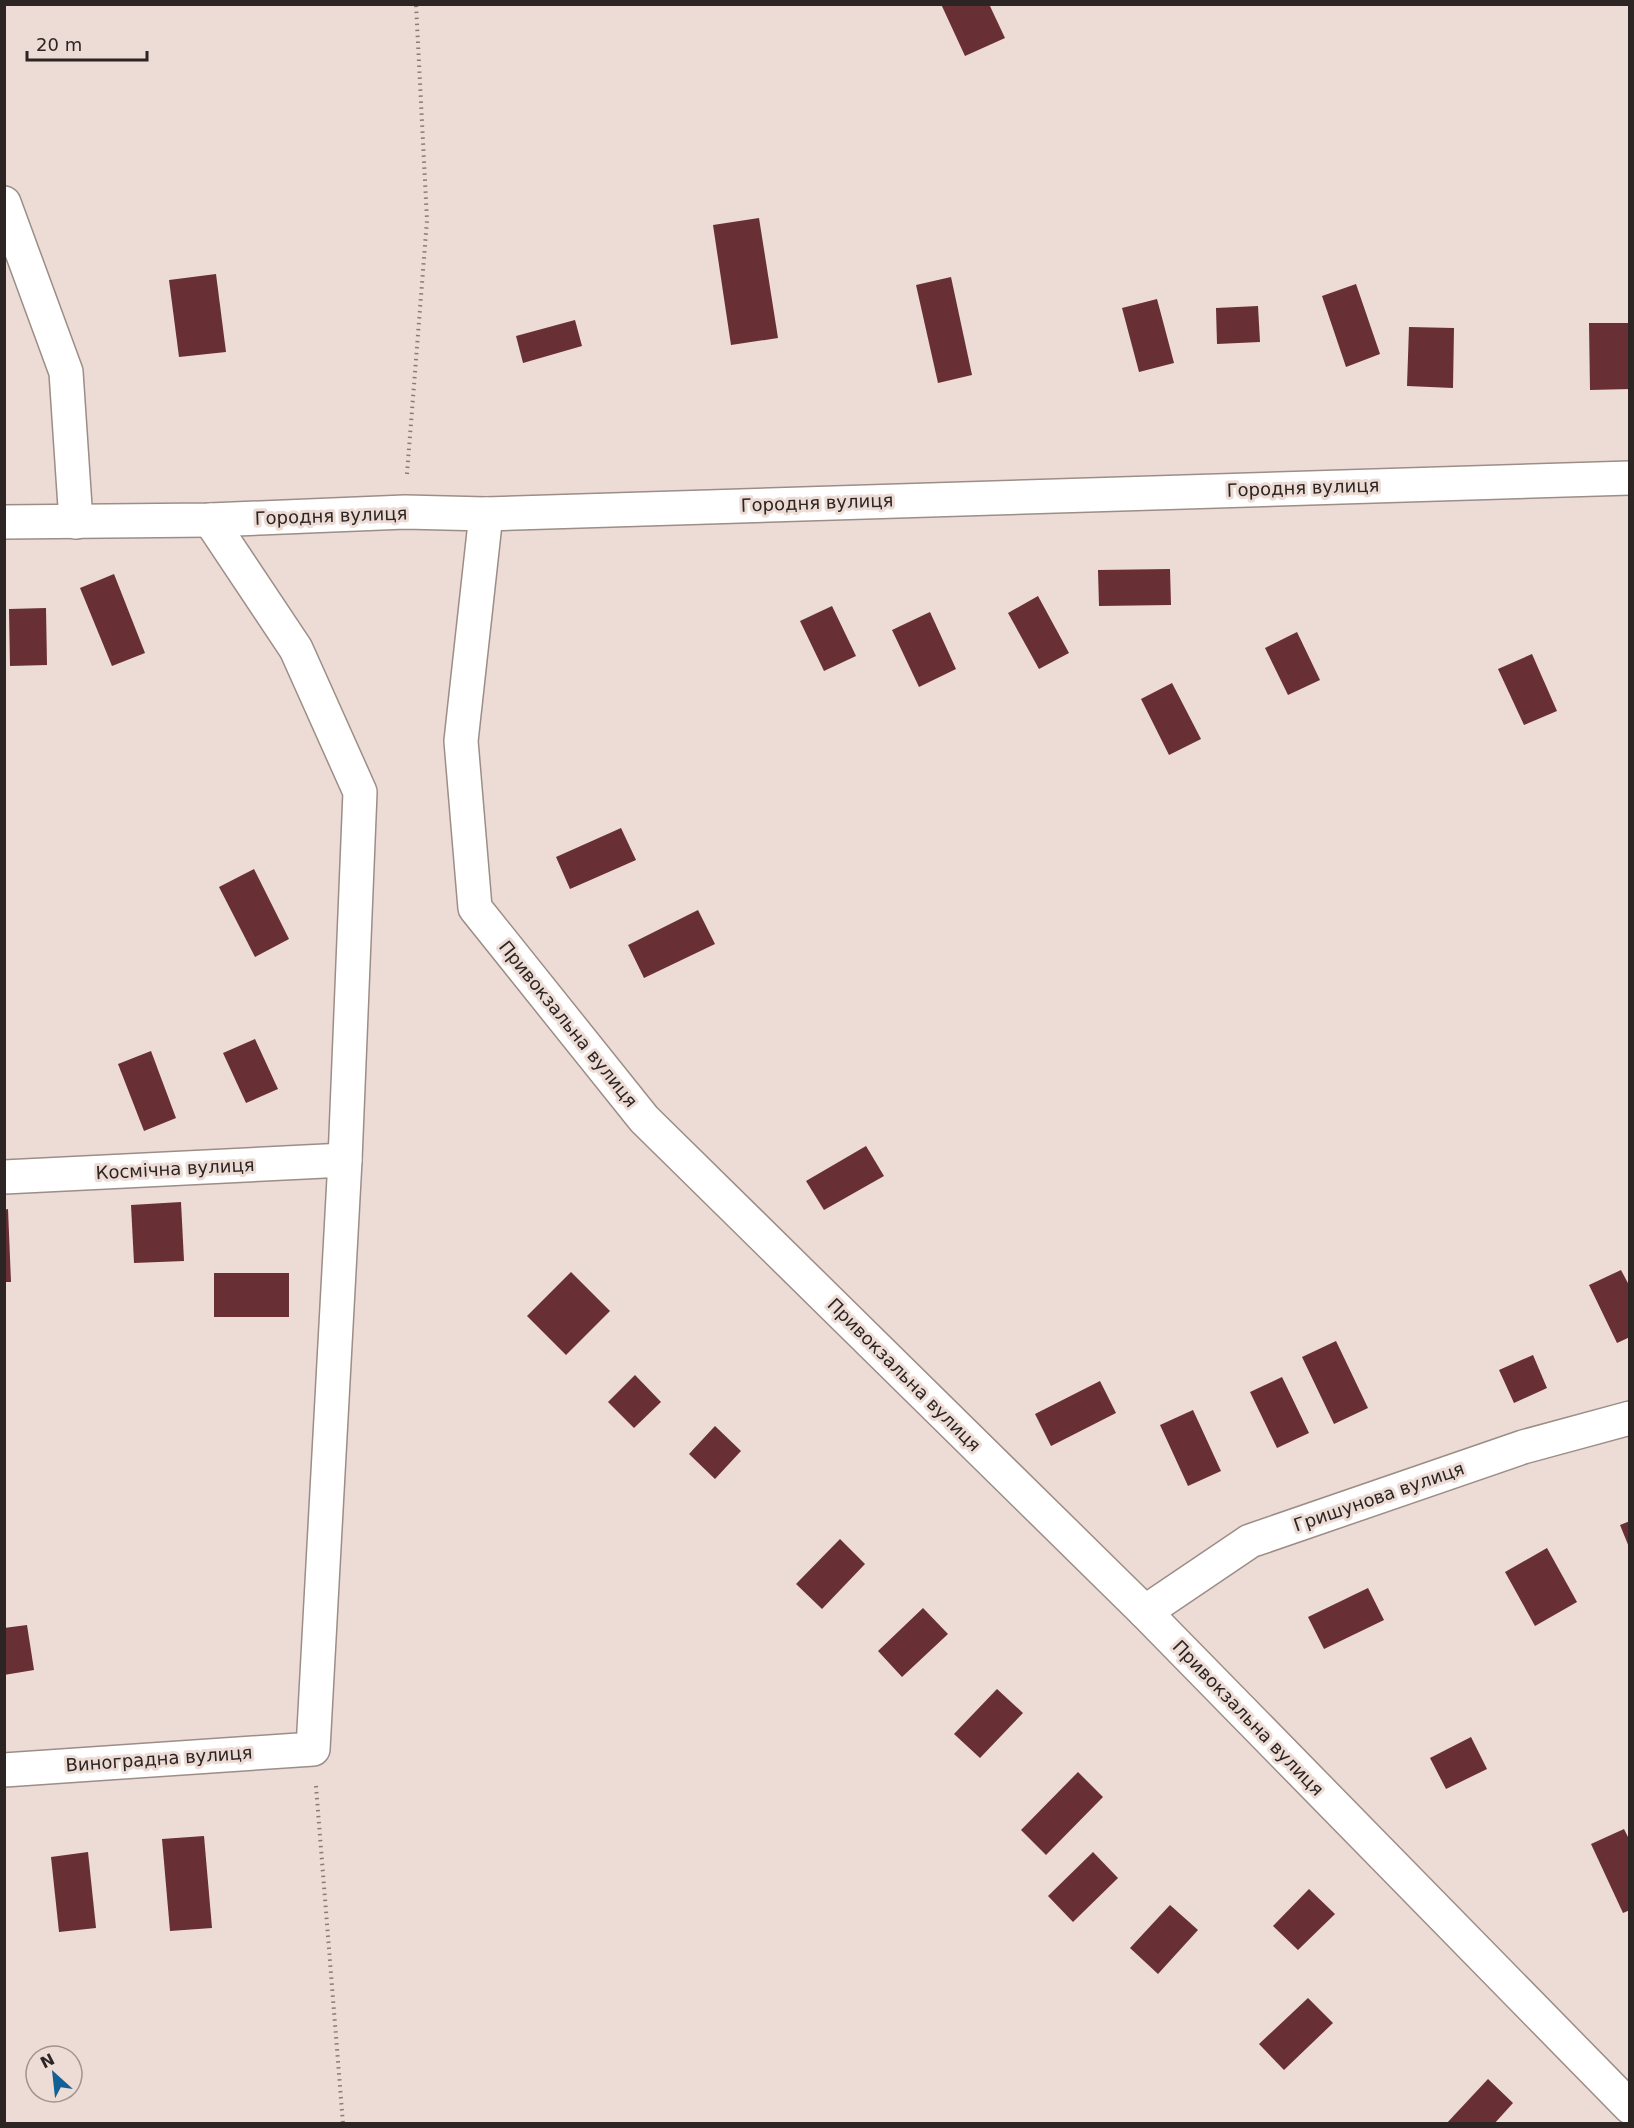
<svg xmlns="http://www.w3.org/2000/svg" width="1634" height="2128" font-family="'DejaVu Sans',sans-serif">
<rect width="100%" height="100%" fill="#eddcd5"/>
<g fill="#682f35">
<path d="M 941,4 L 989,4 L 1005,38 L 965,56 Z"/>
<path d="M 759,218 L 778,338 L 731,345 L 713,225 Z"/>
<path d="M 216,274 L 226,352 L 179,357 L 169,280 Z"/>
<path d="M 951,277 L 972,375 L 938,383 L 916,285 Z"/>
<path d="M 1356,284 L 1380,354 L 1346,367 L 1322,296 Z"/>
<path d="M 1157,299 L 1174,363 L 1139,372 L 1122,308 Z"/>
<path d="M 1258,306 L 1260,342 L 1217,344 L 1216,308 Z"/>
<path d="M 575,320 L 582,346 L 523,363 L 516,336 Z"/>
<path d="M 1589,323 L 1630,323 L 1630,389 L 1590,390 Z"/>
<path d="M 1409,327 L 1454,328 L 1453,388 L 1407,386 Z"/>
<path d="M 1170,569 L 1171,605 L 1099,606 L 1098,570 Z"/>
<path d="M 114,574 L 145,653 L 112,666 L 80,588 Z"/>
<path d="M 1038,596 L 1069,653 L 1039,669 L 1008,613 Z"/>
<path d="M 832,606 L 856,656 L 824,671 L 800,621 Z"/>
<path d="M 46,608 L 47,665 L 10,666 L 9,609 Z"/>
<path d="M 930,612 L 956,669 L 919,687 L 892,630 Z"/>
<path d="M 1297,632 L 1320,680 L 1288,695 L 1265,648 Z"/>
<path d="M 1532,654 L 1557,711 L 1524,725 L 1498,669 Z"/>
<path d="M 1172,683 L 1201,739 L 1169,755 L 1141,699 Z"/>
<path d="M 621,828 L 636,860 L 570,889 L 556,857 Z"/>
<path d="M 254,869 L 289,939 L 255,957 L 219,887 Z"/>
<path d="M 698,910 L 715,944 L 644,978 L 628,945 Z"/>
<path d="M 255,1039 L 278,1089 L 246,1103 L 223,1053 Z"/>
<path d="M 151,1051 L 176,1118 L 144,1131 L 118,1064 Z"/>
<path d="M 866,1146 L 884,1176 L 824,1210 L 806,1181 Z"/>
<path d="M 181,1202 L 184,1261 L 134,1263 L 131,1205 Z"/>
<path d="M 8,1209 L 11,1282 L 4,1282 L 4,1210 Z"/>
<path d="M 1621,1270 L 1630,1287 L 1630,1337 L 1617,1343 L 1589,1285 Z"/>
<path d="M 571,1272 L 610,1311 L 566,1355 L 527,1316 Z"/>
<rect x="214" y="1273" width="75" height="44"/>
<path d="M 1336,1341 L 1368,1408 L 1334,1424 L 1302,1357 Z"/>
<path d="M 1533,1355 L 1547,1388 L 1514,1403 L 1499,1370 Z"/>
<path d="M 635,1375 L 661,1402 L 634,1428 L 608,1402 Z"/>
<path d="M 1282,1377 L 1309,1433 L 1277,1448 L 1250,1392 Z"/>
<path d="M 1100,1381 L 1116,1413 L 1051,1446 L 1035,1414 Z"/>
<path d="M 1193,1410 L 1221,1471 L 1188,1486 L 1160,1425 Z"/>
<path d="M 715,1426 L 741,1451 L 715,1479 L 689,1454 Z"/>
<path d="M 1630,1521 L 1630,1547 L 1629,1547 L 1620,1525 Z"/>
<path d="M 840,1539 L 865,1564 L 822,1609 L 796,1584 Z"/>
<path d="M 1547,1548 L 1577,1602 L 1535,1626 L 1505,1572 Z"/>
<path d="M 1368,1588 L 1384,1620 L 1324,1649 L 1308,1617 Z"/>
<path d="M 923,1608 L 948,1634 L 902,1677 L 878,1651 Z"/>
<path d="M 27,1625 L 34,1670 L 4,1675 L 4,1628 Z"/>
<path d="M 997,1689 L 1023,1713 L 980,1758 L 954,1734 Z"/>
<path d="M 1471,1737 L 1487,1769 L 1446,1789 L 1430,1758 Z"/>
<path d="M 1078,1772 L 1103,1797 L 1046,1855 L 1021,1830 Z"/>
<path d="M 1624,1829 L 1630,1841 L 1630,1910 L 1623,1913 L 1591,1844 Z"/>
<path d="M 204,1836 L 212,1928 L 170,1931 L 162,1839 Z"/>
<path d="M 88,1852 L 96,1928 L 59,1932 L 51,1857 Z"/>
<path d="M 1093,1852 L 1118,1878 L 1073,1922 L 1048,1896 Z"/>
<path d="M 1309,1889 L 1335,1914 L 1298,1950 L 1273,1926 Z"/>
<path d="M 1170,1905 L 1198,1930 L 1158,1974 L 1130,1948 Z"/>
<path d="M 1308,1998 L 1333,2023 L 1284,2070 L 1259,2044 Z"/>
<path d="M 1488,2079 L 1513,2103 L 1494,2124 L 1446,2124 Z"/>
</g>
<g fill="none" stroke-linecap="round" stroke-linejoin="round">
<g stroke="#9c8d86" stroke-width="36">
<g id="minor">
<path d="M 4,203 L 66,372 L 76,522"/>
<path d="M 486,514 L 461,741 L 475,908 L 644,1119 L 1145,1612 L 1630,2107"/>
<path d="M 4,522 L 210,520 L 405,512 L 486,514 L 1630,478"/>
<path d="M 4,1177 L 345,1160"/>
<path d="M 1145,1612 L 1250,1541 L 1523,1447 L 1630,1418"/>
<path d="M 4,1770 L 313,1749 L 345,1160 L 360,792 L 296,649 L 210,520"/>
</g>
</g>
<g stroke="#877c77" stroke-width="4" stroke-dasharray="1.5 4.5" stroke-linecap="butt">
<path d="M 407,474 L 427,220 L 416,4"/>
<path d="M 316,1786 L 343,2124"/>
</g>
<use href="#minor" stroke="#fff" stroke-width="33"/>
</g>
<g text-anchor="middle" stroke-width="6" stroke-linejoin="round" paint-order="stroke">
<g font-size="18" fill="#2c2523" stroke="#eddcd5">
<text transform="translate(1303 488) rotate(-2)" y="6">Городня вулиця</text>
<text transform="translate(817 503) rotate(-2)" y="6">Городня вулиця</text>
<text transform="translate(331 516) rotate(-2)" y="6">Городня вулиця</text>
<text transform="translate(568 1024) rotate(51)" y="6">Привокзальна вулиця</text>
<text transform="translate(175 1169) rotate(-3)" y="6">Космічна вулиця</text>
<text transform="translate(904 1375) rotate(45)" y="6">Привокзальна вулиця</text>
<text transform="translate(1379 1497) rotate(-19)" y="6">Гришунова вулиця</text>
<text transform="translate(1248 1718) rotate(46)" y="6">Привокзальна вулиця</text>
<text transform="translate(159 1759) rotate(-4)" y="6">Виноградна вулиця</text>
</g>
</g>
<rect width="1634" height="2128" fill="none" stroke="#2c2523" stroke-width="12"/>
<g transform="translate(54 2074) rotate(333)"><circle r="28" fill="#eddcd5" stroke="#a0938e" stroke-width="1.5"/>
<path d="M0-4.5L10 22L0 15L-10 22Z" fill="#145f93"/>
<text y="-9" font-size="16" font-weight="bold" text-anchor="middle" fill="#2c2523">N</text>
</g>
<path d="M27 51v9h120v-9" fill="none" stroke="#2c2523" stroke-width="3"/>
<text x="36" y="51" font-size="18" fill="#2c2523" stroke="#eddcd5" stroke-width="4.5" paint-order="stroke">20 m</text>
</svg>
